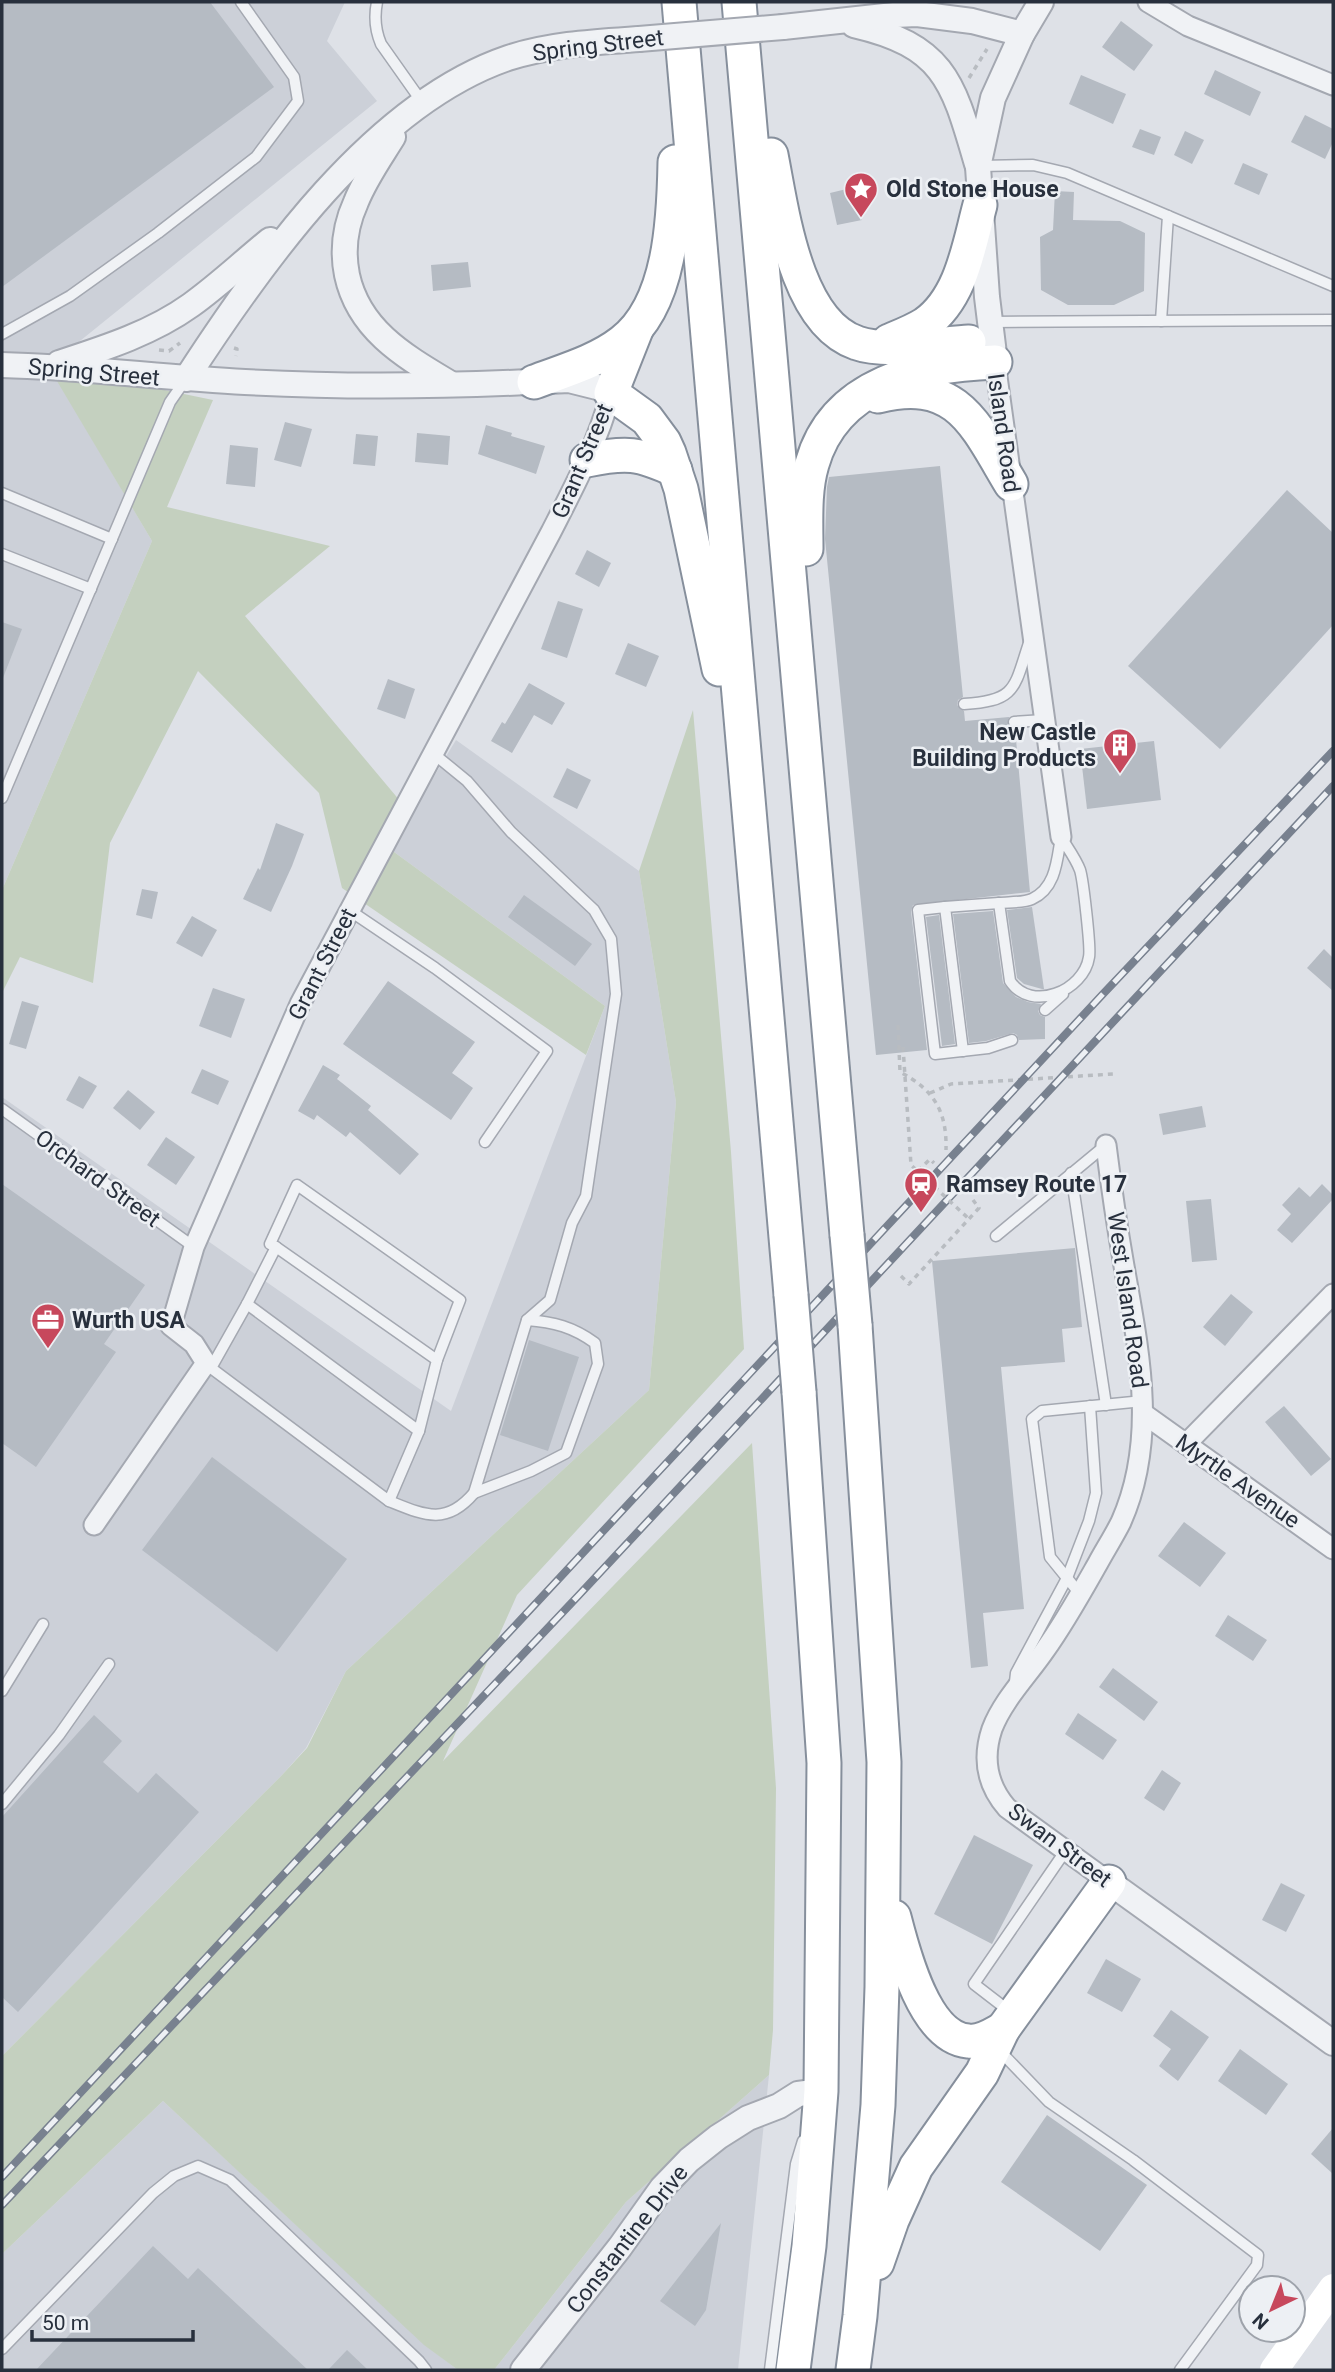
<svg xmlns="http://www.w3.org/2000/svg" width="1335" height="2372" font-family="Roboto,sans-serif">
<rect width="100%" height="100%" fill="#dee1e7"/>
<g fill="#ccd0d8">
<path d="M 2,2 L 345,2 L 327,41 L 377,101 L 49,366 L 152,541 L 2,890 Z"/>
<path d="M 456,740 L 639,871 L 676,1102 L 649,1390 L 346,1671 L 306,1748 L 282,1775 L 2,2056 L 2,1097 L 451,1411 L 605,1006 L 390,849 Z"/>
<path d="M 769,2075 L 738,2370 L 494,2370 L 626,2202 Z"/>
<path d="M 163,2101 L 424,2344 L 458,2370 L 2,2370 L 2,2254 Z"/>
</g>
<g fill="#c4d0bf">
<path d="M 48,366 L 213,400 L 167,507 L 330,546 L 245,616 L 411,814 L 390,849 L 605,1006 L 586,1055 L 342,888 L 319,793 L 198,671 L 110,843 L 93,983 L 20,957 L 2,993 L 2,890 L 152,541 Z"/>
<path d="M 693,710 L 731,1152 L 744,1349 L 517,1595 L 443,1761 L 752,1443 L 776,1788 L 773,2030 L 769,2075 L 626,2202 L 494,2370 L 458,2370 L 424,2345 L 163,2101 L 2,2254 L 2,2056 L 282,1775 L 307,1748 L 346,1671 L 649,1390 L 676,1102 L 639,871 Z"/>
</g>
<g fill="#b5bbc3">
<path d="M 2,2 L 210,2 L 274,87 L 2,287 Z"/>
<path d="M 1121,21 L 1153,45 L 1134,71 L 1102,47 Z"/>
<path d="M 1215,70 L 1261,92 L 1250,116 L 1204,94 Z"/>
<path d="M 1081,75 L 1126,94 L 1113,124 L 1069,104 Z"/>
<path d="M 1305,115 L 1333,129 L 1333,142 L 1325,159 L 1291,142 Z"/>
<path d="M 1140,129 L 1161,137 L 1154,155 L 1132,147 Z"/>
<path d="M 1185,131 L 1204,140 L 1192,164 L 1174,155 Z"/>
<path d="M 1243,163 L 1268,174 L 1259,195 L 1234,184 Z"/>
<path d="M 855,187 L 862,220 L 837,225 L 830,193 Z"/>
<path d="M 1055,191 L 1074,192 L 1073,220 L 1120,221 L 1145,233 L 1144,291 L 1114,305 L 1068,305 L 1041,290 L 1040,237 L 1053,230 Z"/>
<path d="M 468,262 L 471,287 L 433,291 L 431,265 Z"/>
<path d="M 285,422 L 312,429 L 301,467 L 274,460 Z"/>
<path d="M 486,425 L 512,433 L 511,436 L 545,446 L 536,474 L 478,454 Z"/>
<path d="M 417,433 L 450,436 L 448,465 L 415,462 Z"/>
<path d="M 356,434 L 378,436 L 375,466 L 353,464 Z"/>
<path d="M 230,445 L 258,448 L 255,487 L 226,484 Z"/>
<path d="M 940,466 L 963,697 L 958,700 L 957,705 L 964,711 L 965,721 L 1009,717 L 1008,726 L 1015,729 L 1030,892 L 913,905 L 911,911 L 927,1050 L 876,1055 L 825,539 L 827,487 L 829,477 Z"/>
<path d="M 1287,490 L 1333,533 L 1333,625 L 1220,749 L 1128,666 Z"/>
<path d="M 587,550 L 611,563 L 599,587 L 575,574 Z"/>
<path d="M 558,601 L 583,609 L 567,658 L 541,649 Z"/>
<path d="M 2,622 L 22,629 L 3,678 L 2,678 Z"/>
<path d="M 628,643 L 659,656 L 646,687 L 615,674 Z"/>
<path d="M 388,679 L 415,689 L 405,719 L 377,709 Z"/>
<path d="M 529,683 L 565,703 L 552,725 L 534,715 L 512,753 L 491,741 L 502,722 L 505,724 Z"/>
<path d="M 1154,741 L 1161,800 L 1087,809 L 1080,749 Z"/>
<path d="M 567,768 L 591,780 L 577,809 L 553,797 Z"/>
<path d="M 276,823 L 304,834 L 292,866 L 271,912 L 243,899 L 258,868 L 260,870 Z"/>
<path d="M 142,889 L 158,892 L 152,919 L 136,915 Z"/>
<path d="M 524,895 L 592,944 L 575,966 L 508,917 Z"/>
<path d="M 1032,907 L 1044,989 L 1042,989 L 1024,984 L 1017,978 L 1007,910 Z"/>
<path d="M 993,911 L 1003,983 L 1016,997 L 1028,1002 L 1041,1004 L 1038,1011 L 1040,1015 L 1045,1017 L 1045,1039 L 1019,1040 L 1017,1035 L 1013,1033 L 986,1041 L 969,1043 L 953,914 Z"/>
<path d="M 939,915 L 955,1044 L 942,1046 L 926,917 Z"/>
<path d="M 192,916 L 217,930 L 202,957 L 176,943 Z"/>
<path d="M 1324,949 L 1333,958 L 1333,991 L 1307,968 Z"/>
<path d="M 388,981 L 475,1042 L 452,1073 L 473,1088 L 451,1120 L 343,1044 Z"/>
<path d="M 213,988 L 245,999 L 231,1038 L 199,1026 Z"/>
<path d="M 22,1001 L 39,1006 L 26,1049 L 9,1044 Z"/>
<path d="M 323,1065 L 340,1075 L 337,1079 L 371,1106 L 368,1110 L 419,1154 L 400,1175 L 350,1132 L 346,1137 L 317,1115 L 314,1120 L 298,1111 Z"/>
<path d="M 202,1069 L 229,1081 L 218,1105 L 191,1093 Z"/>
<path d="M 79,1076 L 97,1086 L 83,1109 L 66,1100 Z"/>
<path d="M 128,1090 L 155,1112 L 140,1130 L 113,1108 Z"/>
<path d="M 1202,1106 L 1206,1127 L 1163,1135 L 1159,1114 Z"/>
<path d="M 166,1137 L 195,1157 L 176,1185 L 147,1165 Z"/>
<path d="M 2,1184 L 145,1285 L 104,1344 L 116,1352 L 36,1467 L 2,1443 Z"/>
<path d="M 1322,1184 L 1333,1195 L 1333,1199 L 1292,1243 L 1277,1230 L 1291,1214 L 1282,1205 L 1299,1187 L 1310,1197 Z"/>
<path d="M 1211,1199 L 1217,1260 L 1192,1262 L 1186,1201 Z"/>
<path d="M 1075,1248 L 1082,1327 L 1062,1329 L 1065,1362 L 1001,1367 L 1024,1609 L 983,1613 L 988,1666 L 971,1668 L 932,1261 Z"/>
<path d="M 1231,1294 L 1253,1312 L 1225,1346 L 1203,1327 Z"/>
<path d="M 529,1340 L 579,1357 L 548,1451 L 500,1435 Z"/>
<path d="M 1284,1406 L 1331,1459 L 1311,1476 L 1265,1422 Z"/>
<path d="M 212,1457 L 347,1559 L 277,1652 L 142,1550 Z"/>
<path d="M 1184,1522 L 1226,1553 L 1200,1587 L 1158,1556 Z"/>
<path d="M 1228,1615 L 1267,1640 L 1253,1661 L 1215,1636 Z"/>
<path d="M 1113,1668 L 1158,1702 L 1144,1721 L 1099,1687 Z"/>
<path d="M 1078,1713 L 1117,1740 L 1103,1760 L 1065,1734 Z"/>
<path d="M 94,1715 L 122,1741 L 103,1762 L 138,1793 L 156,1773 L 199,1812 L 18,2012 L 2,1997 L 2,1817 Z"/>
<path d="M 1162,1770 L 1181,1783 L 1164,1811 L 1144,1798 Z"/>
<path d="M 974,1835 L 1033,1865 L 992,1944 L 934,1914 Z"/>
<path d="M 1281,1883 L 1305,1895 L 1286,1932 L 1262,1920 Z"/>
<path d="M 1106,1959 L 1141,1979 L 1122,2012 L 1087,1993 Z"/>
<path d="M 1171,2010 L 1209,2037 L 1178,2081 L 1159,2066 L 1171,2049 L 1153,2036 Z"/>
<path d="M 1240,2049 L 1288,2084 L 1266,2115 L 1218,2081 Z"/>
<path d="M 1047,2115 L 1147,2185 L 1100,2251 L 1001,2182 Z"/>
<path d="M 1333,2128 L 1333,2174 L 1311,2154 Z"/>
<path d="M 721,2223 L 706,2310 L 695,2326 L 660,2301 Z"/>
<path d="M 153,2246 L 188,2279 L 198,2268 L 308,2370 L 36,2370 Z"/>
<path d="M 347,2350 L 368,2370 L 328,2370 Z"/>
</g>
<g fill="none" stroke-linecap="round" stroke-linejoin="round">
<g stroke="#a4a8b1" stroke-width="13">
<g id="service">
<path d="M 377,2 C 374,17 375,30 381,44 L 422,102"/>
<path d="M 980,166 L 1033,165 L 1067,173 L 1333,286"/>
<path d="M 1161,321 L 1168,216"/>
<path d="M 991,322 L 1333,320"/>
<path d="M 2,334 L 70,296 L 158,233 L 256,157 L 298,101 L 294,77 L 241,2"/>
<path d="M 2,493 L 112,539"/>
<path d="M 2,554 L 91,589"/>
<path d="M 964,704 C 1018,701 1014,687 1030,640"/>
<path d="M 1014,722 L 1044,720"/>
<path d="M 2,798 L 170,402 L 186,379"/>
<path d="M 1061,837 C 1067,847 1076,859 1080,870 C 1083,879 1091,948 1089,957 C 1084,991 1031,1013 1010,981 L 999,903 C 1009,902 1023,903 1032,899 C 1056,888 1057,860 1061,837 Z"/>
<path d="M 945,907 L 918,910 L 935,1054 L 988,1048 L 1012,1040"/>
<path d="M 349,910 L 435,968 L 547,1051 L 485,1142"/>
<path d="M 1045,1010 L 1063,994"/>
<path d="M 963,1051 L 945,907 L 999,903"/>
<path d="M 2,1109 L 194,1247"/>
<path d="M 1071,1173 L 1106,1405"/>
<path d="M 996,1236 L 1106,1145"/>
<path d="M 276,1247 L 270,1244 L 297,1185 L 460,1300 L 437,1360"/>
<path d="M 247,1304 L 276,1247 L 437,1360 L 419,1431"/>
<path d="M 206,1363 L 211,1368 L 389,1501 L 419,1431 L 247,1304 L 211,1368"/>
<path d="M 474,1493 L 531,1471 L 566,1453 L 598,1364 L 595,1343 C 573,1327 554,1322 527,1320"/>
<path d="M 389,1501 C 424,1515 446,1526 474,1493 L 527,1320 L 550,1300 L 572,1223 L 586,1196 L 616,994 L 611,939 L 594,910 L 511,832 L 467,781 L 434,754"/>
<path d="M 1080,1594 L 1050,1557 L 1032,1419 L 1042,1411 L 1143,1401"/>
<path d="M 1015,1682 L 1016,1673 L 1067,1578 L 1089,1521 L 1096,1493 L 1090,1406"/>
<path d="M 2,1691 L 43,1624"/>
<path d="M 2,1804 L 59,1735 L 109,1664"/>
<path d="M 1009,2011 L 974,1984 L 1066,1850"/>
<path d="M 998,2049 L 1049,2102 L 1133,2160 L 1258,2255 L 1257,2265 L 1180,2370"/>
<path d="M 2,2349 L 153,2193 L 174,2176 L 198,2166 L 230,2180 L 419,2361 L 426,2370"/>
<path d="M 770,2370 L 796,2164 L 803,2141"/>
</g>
</g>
<g stroke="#a4a8b1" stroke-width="23">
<g id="minor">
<path d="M 1148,2 L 1188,26 L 1333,85"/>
<path d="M 995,362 L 1061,837"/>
<path d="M 1106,1145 C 1111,1185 1117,1226 1124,1266 C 1139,1351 1158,1439 1121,1522 C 1114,1536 1105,1550 1098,1563 C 1081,1593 1065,1622 1045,1650 C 1028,1675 1003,1700 992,1729 C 982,1759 987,1785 1007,1808 L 1109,1882"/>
<path d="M 1144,1414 L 1333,1549"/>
<path d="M 1186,1444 L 1333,1294"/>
<path d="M 94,1525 L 206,1363 L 194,1344 L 171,1326 L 194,1247 L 300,1004 L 551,532 C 574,487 598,442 611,393"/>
</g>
</g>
<g stroke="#a4a8b1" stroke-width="28">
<g id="tertiary">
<path d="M 854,25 C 945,46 953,82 977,164"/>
<path d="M 783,27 L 894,15 L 917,14 L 972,21 L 1022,34"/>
<path d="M 393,137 C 380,158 365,179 356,202 C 345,226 342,250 347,275 C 359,331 406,357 451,384"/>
<path d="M 995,362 L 987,297 L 978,167 L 993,98 L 1022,34 L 1041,2"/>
<path d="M 59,363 C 105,348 152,333 191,305 C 219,285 244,261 270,240"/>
<path d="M 2,365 C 83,367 164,378 245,382 C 353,388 462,386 569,380 L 597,387 L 611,393"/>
<path d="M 186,379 C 261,263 373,104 508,58 C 551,44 595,42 639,39"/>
<path d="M 1109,1882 L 1333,2043"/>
<path d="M 523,2370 L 620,2247 L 662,2188 L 689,2160 L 718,2137 L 748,2118 L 779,2106 L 798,2094 L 821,2091"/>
</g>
</g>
<g stroke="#868f9c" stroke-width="37">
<g id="trunk">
<path d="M 679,2 L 791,1295"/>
<path d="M 739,2 L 847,1235"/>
<path d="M 771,155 C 782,210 795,322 857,343 C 884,353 939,344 969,342"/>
<path d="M 636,330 L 611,393 L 647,419 L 664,442 L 669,453 L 681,489 L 719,669"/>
<path d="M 889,341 C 901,336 914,331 925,324 C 962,298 969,245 980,205"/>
<path d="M 534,382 C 563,371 596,362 622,342 C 671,305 674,218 675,162"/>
<path d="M 878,396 C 958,376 976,426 1011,484"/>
<path d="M 587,460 C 626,452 639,453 675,470"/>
<path d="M 806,549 C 806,520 804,491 812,464 C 835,382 921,365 995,362"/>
<path d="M 894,1917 C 903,1952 924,2037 968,2041 C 981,2043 992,2035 1003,2029"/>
<path d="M 877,2263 L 892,2220 L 916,2167 L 982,2073 L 1003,2029 L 1109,1882"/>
<path d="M 793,2370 L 809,2246 L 821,2091 L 824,1763 L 799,1392"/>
<path d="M 853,2370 L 860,2316 L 878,2105 L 882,1987 L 884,1762 L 855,1325"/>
</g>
</g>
<g stroke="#b8bcc1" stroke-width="3.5" stroke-dasharray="5 5" stroke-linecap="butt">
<path d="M 969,78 L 987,49"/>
<path d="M 234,348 L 237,349 L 236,356"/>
<path d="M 159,350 L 169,351 L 180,343"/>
<path d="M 898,1025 L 900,1072 C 934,1090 947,1111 946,1150"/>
<path d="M 930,1093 L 951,1084 L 1113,1074"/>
<path d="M 918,1171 L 930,1159 L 934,1163"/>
<path d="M 901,1276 L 909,1284 L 979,1208 L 973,1200"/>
</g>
<use href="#service" stroke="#f0f2f5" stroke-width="10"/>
<use href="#minor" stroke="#f0f2f5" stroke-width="19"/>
<use href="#tertiary" stroke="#f0f2f5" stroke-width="24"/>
<path stroke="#fff" stroke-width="28" d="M 1274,2370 L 1333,2288"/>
<use href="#trunk" stroke="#fff" stroke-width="33"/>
<g stroke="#78818f" stroke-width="8">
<g id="rail">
<path d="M 2,2177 L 1103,994 L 1333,751"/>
<path d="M 2,2205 L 579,1595 L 1333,786"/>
</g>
</g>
<use href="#rail" stroke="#edf0f4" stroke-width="5" stroke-dasharray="16" stroke-linecap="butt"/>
<g stroke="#a4a8b1" stroke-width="28" stroke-linecap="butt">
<path id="tertiary-bridge" d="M 639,39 L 783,27"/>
</g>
<g stroke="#868f9c" stroke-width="37" stroke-linecap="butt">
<g id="trunk-bridge">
<path d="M 847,1235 L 855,1325"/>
<path d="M 791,1295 L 799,1392"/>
</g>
</g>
<path stroke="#b8bcc1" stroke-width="3.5" stroke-dasharray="5 5" stroke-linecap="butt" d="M 903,1047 L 911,1165 L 969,1219"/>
<use href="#tertiary-bridge" stroke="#f0f2f5" stroke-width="24"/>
<use href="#trunk-bridge" stroke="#fff" stroke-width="33"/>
</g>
<defs>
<g id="sight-pin" transform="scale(1.75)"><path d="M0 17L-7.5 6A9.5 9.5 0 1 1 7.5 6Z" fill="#c7485c" stroke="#edf0f4"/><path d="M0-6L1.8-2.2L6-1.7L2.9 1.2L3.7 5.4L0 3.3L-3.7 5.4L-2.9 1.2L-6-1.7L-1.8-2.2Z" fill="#fff"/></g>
<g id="building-pin" transform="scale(1.75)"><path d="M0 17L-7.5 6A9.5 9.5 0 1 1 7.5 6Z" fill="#c7485c" stroke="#edf0f4"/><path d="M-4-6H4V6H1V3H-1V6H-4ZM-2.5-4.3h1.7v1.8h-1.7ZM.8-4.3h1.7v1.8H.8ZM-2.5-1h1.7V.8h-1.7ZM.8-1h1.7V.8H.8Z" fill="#fff"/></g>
<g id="station-pin" transform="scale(1.75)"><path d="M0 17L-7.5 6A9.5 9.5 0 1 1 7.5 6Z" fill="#c7485c" stroke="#edf0f4"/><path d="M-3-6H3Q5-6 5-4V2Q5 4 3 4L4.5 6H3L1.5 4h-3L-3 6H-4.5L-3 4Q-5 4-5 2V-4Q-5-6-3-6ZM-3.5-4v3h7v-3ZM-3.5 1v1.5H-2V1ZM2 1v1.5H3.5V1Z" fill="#fff"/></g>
<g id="office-pin" transform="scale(1.75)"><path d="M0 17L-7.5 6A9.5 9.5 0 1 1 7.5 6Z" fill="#c7485c" stroke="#edf0f4"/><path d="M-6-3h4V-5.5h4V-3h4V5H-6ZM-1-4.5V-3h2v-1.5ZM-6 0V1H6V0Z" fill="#fff"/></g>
</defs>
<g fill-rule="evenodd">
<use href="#sight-pin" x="861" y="189"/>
<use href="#building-pin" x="1120" y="745"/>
<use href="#station-pin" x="921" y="1184"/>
<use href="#office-pin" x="48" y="1320"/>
</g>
<g text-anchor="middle" stroke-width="5" stroke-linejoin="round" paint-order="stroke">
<g font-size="23" fill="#28303d" stroke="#edf0f4">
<text transform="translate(598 45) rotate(-7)" y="8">Spring Street</text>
<text transform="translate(94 372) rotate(5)" y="8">Spring Street</text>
<text transform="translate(1004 433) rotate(82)" y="8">Island Road</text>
<text transform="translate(582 461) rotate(-67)" y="8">Grant Street</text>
<text transform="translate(322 964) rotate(-63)" y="8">Grant Street</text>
<text transform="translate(98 1178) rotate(36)" y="8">Orchard Street</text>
<text transform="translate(1128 1300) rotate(82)" y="8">West Island Road</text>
<text transform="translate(1238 1481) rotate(35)" y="8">Myrtle Avenue</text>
<text transform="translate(1060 1845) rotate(37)" y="8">Swan Street</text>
<text transform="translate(627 2239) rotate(-52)" y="8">Constantine Drive</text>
</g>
<g font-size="23" font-weight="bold" fill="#28303d" stroke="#edf0f4" text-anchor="start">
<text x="886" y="197">Old Stone House</text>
<text x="1096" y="740" text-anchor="end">New Castle<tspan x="1096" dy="26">Building Products</tspan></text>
<text x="946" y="1192">Ramsey Route 17</text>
<text x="72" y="1328">Wurth USA</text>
</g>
</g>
<rect width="1335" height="2372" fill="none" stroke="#28303d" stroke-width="7"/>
<g transform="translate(1272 2309) rotate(223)"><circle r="33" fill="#edf0f4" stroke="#9ea3ab" stroke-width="2"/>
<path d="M0-5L12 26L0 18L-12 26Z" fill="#c7485c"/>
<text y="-10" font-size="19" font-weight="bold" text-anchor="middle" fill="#28303d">N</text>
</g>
<path d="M32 2330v10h161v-10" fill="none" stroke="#28303d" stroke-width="3.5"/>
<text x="42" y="2330" font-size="21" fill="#28303d" stroke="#edf0f4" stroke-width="5" paint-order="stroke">50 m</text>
</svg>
